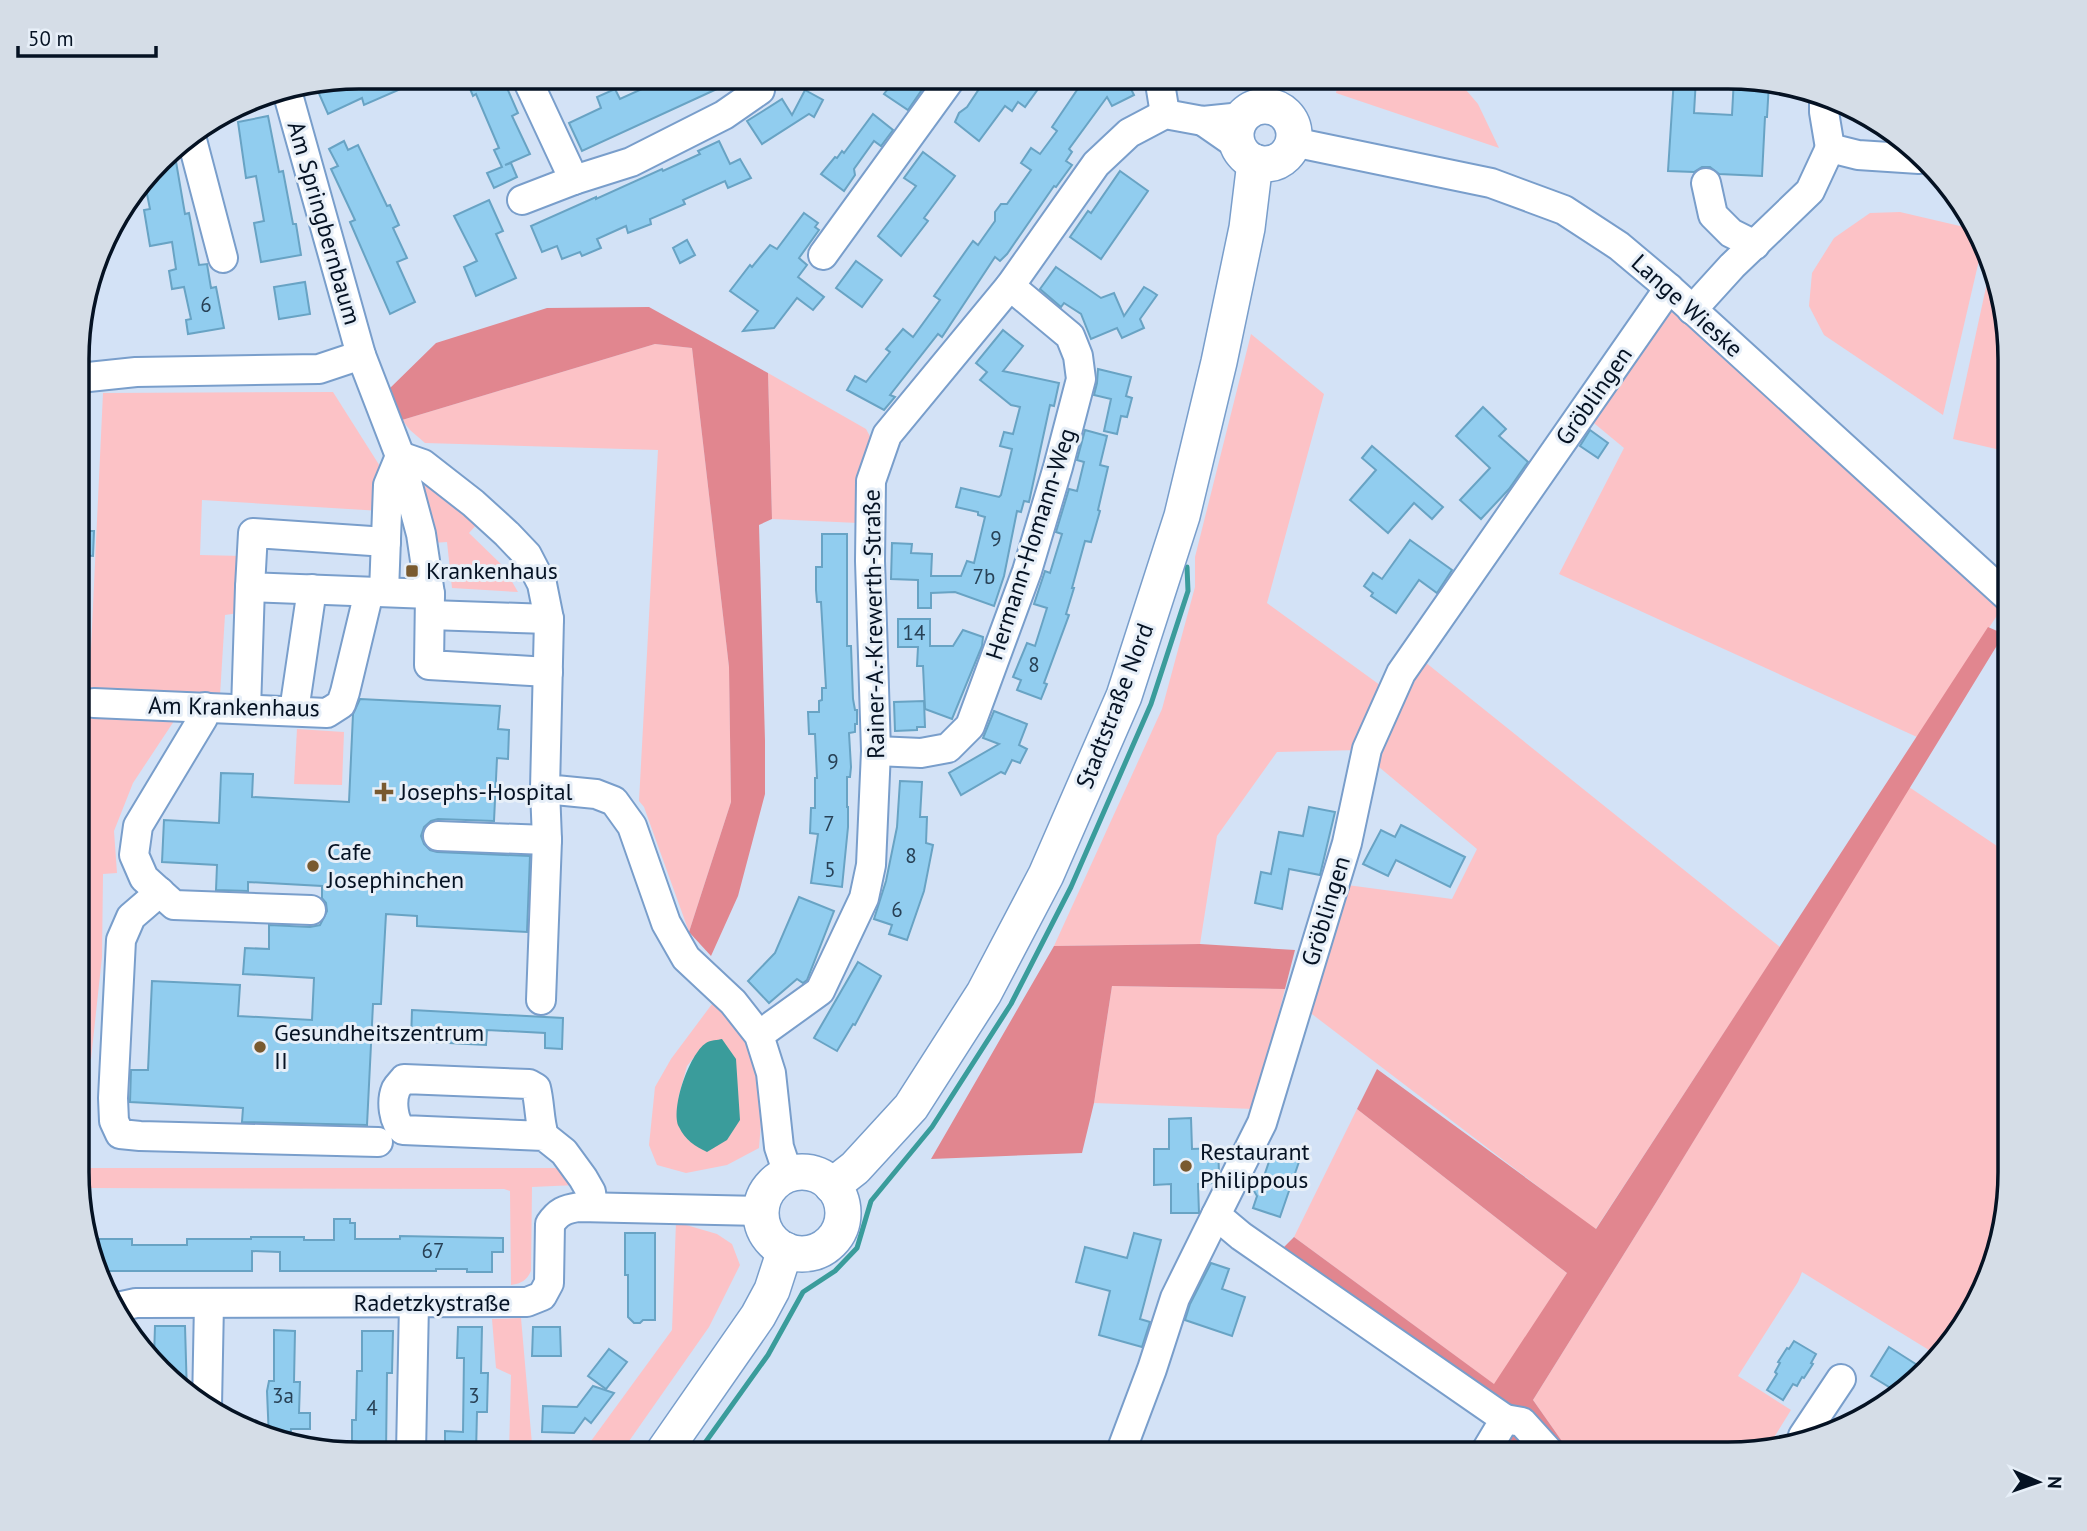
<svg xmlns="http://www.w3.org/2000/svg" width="2087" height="1531" font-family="'PT Sans',sans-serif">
<rect width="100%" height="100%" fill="#d3e2f6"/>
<g fill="#fcc2c6" fill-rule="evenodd">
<path d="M 1339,77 L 1455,77 L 1478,104 L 1499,148 L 1336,93 Z"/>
<path d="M 1900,212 L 1977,230 L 1981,234 L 1983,243 L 1943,415 L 1824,335 L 1809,306 L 1812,273 L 1834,238 L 1870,213 Z"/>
<path d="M 1990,269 L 2009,342 L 2009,452 L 1953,439 Z"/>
<path d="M 1670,307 L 2000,611 L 1917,737 L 1559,574 L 1624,448 L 1589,419 Z"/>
<path d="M 1251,334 L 1324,394 L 1267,603 L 1384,688 L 1359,750 L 1277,752 L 1217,836 L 1200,944 L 1054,946 L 1162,709 L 1195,587 L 1195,557 Z"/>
<path d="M 655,344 L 692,348 L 729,667 L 731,802 L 689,932 L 644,807 L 639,801 L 658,450 L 425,443 L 410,430 L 402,420 Z"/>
<path d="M 768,373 L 866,429 L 872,440 L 858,523 L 772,519 Z"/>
<path d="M 333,392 L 383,471 L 381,511 L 202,500 L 200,555 L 243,556 L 239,613 L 225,615 L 220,695 L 178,715 L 133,783 L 114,831 L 117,873 L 103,874 L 102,957 L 91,1059 L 79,1059 L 79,882 L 89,776 L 89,691 L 103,393 Z"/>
<path d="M 424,481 L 478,523 L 469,533 L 503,566 L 518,592 L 452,588 L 447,542 L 432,543 L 415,487 Z"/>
<path d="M 1420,658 L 1780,947 L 1595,1230 L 1304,1008 L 1347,885 L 1452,899 L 1477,849 L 1373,762 Z"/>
<path d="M 297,729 L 344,732 L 342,785 L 294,784 Z"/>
<path d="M 1909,787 L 2009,854 L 2009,1189 L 1989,1279 L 1951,1344 L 1937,1355 L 1802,1272 L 1798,1282 L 1738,1376 L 1791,1410 L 1770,1444 L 1728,1454 L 1571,1454 L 1533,1400 L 1657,1201 Z"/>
<path d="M 1112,986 L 1285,989 L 1254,1109 L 1094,1103 Z"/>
<path d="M 715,1000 C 762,1050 765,1081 759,1148 L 727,1165 L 686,1173 L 657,1165 L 649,1145 L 655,1087 L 671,1059 ZM 706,1043 L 678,1099 L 687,1066 Z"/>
<path d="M 79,1088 L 81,1088 L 81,1168 L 564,1168 L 576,1185 L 532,1187 L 531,1271 C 526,1281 522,1283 511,1285 L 510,1191 L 504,1189 L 86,1188 L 86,1226 L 79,1208 Z"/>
<path d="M 1357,1109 L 1567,1273 L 1495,1385 L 1294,1237 Z"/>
<path d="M 676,1222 L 717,1234 L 732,1244 L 740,1265 L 709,1327 L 620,1454 L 509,1453 L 511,1375 L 496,1368 L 492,1319 L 521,1318 L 532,1444 L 591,1441 L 672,1330 Z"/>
</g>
<g fill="#e1868f">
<path d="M 649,307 L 768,373 L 772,519 L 759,525 L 765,741 L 765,794 L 738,896 L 711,956 L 689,932 L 731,802 L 729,667 L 692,348 L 655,344 L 402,420 L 387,391 L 436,343 L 547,308 Z"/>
<path d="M 1988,627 L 2004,634 L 1657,1201 L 1533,1400 L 1571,1454 L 1491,1454 L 1516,1412 L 1280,1251 L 1294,1237 L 1494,1384 L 1567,1273 L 1357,1109 L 1377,1069 L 1596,1229 Z"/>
<path d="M 1200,944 L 1295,950 L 1285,989 L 1112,986 L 1094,1103 L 1082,1153 L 931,1159 L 1054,946 Z"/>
</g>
<path fill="#3a9c9b" d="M 722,1039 L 736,1059 L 740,1120 L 727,1140 L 707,1152 C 695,1146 685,1140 679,1127 C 670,1110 689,1054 706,1043 C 710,1040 718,1040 722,1039 Z"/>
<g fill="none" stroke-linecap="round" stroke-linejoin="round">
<path stroke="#3a9c9b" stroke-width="5" d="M 697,1454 L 768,1355 L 803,1292 L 835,1271 L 857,1248 L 871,1201 L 932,1127 L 1011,1004 L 1071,887 L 1151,704 L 1188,591 L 1187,567"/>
</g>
<g fill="#91cdef" stroke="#68a3c4" stroke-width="2">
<path d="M 382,77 L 428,77 L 364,105 L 362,98 L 328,114 L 317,89 L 330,83 L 354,78 L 358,88 Z"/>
<path d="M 465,77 L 488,77 L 492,86 L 504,81 L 518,113 L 512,116 L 530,154 L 505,165 L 511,163 L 517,177 L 494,188 L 487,173 L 502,167 L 494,150 L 499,148 L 476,94 L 473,96 Z"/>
<path d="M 677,77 L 743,77 L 582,151 L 569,123 L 601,108 L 597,97 L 615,89 L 620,99 L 655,83 L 657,86 Z"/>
<path d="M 897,77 L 927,77 L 921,91 L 908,110 L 884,94 Z"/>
<path d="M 987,77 L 1040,77 L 1034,87 L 1038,89 L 1025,107 L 1018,102 L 1012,111 L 1005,106 L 979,141 L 955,122 L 959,113 L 967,107 Z"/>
<path d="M 1070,77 L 1125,77 L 1134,95 L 1112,106 L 1107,97 L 1069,149 L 1072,152 L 1066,161 L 1072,165 L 1056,187 L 1054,186 L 1007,254 L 1000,261 L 995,257 L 942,337 L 938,334 L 890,395 L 895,397 L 884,410 L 847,390 L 855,376 L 866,382 L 890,352 L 886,349 L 903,329 L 913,337 L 940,300 L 934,296 L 973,241 L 978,245 L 995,221 L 995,212 L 1001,204 L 1007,204 L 1031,170 L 1021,163 L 1031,148 L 1040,154 L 1057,131 L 1052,127 L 1079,87 Z"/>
<path d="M 1674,78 L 1696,78 L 1694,113 L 1732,115 L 1734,78 L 1745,78 L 1769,83 L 1767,117 L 1765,117 L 1762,176 L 1719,174 L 1710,167 L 1702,167 L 1694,172 L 1668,171 Z"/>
<path d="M 805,90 L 823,100 L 814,117 L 809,114 L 762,144 L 747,121 L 782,99 L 792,115 Z"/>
<path d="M 873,114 L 893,130 L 881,146 L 874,141 L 854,169 L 855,175 L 844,191 L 821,174 L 835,157 L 837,158 L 842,151 L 844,153 Z"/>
<path d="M 268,116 L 279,172 L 283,171 L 293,224 L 296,224 L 301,255 L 261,262 L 254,223 L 264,221 L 256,176 L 246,178 L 238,122 Z"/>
<path d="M 344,141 L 348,150 L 358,145 L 387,206 L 390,205 L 399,225 L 393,228 L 407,258 L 397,262 L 415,302 L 390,314 L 350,222 L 355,220 L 331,169 L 338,166 L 329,149 Z"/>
<path d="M 719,141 L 730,164 L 740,159 L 751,178 L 728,188 L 725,181 L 683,200 L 685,204 L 650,219 L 651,224 L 628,233 L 626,226 L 597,239 L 601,248 L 582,256 L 580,252 L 562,259 L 557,246 L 542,252 L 531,226 L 596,197 L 596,199 L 662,169 L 663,171 L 700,154 L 698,151 Z"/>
<path d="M 923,152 L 955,176 L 924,218 L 928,221 L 901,256 L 878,236 L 916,186 L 904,178 Z"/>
<path d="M 175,156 L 185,214 L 189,213 L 199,265 L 207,264 L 211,288 L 216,287 L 224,328 L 188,334 L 186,320 L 191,319 L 184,287 L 172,289 L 169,271 L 176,269 L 172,242 L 150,246 L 144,210 L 150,209 L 145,184 L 165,158 Z"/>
<path d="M 1120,171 L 1148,191 L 1101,259 L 1070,237 L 1088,211 L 1091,213 Z"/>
<path d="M 489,200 L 503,231 L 496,234 L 516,278 L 476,296 L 464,267 L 477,261 L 454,216 Z"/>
<path d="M 804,213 L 818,223 L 815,227 L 819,230 L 799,258 L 807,265 L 798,277 L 824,297 L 813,310 L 797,298 L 774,328 L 743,331 L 758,311 L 730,291 L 750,265 L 752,267 L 770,245 L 777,249 Z"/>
<path d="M 687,240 L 695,255 L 680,263 L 673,248 Z"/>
<path d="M 856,261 L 882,280 L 862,307 L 836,288 Z"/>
<path d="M 1056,267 L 1101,298 L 1114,293 L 1124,316 L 1144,287 L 1151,291 L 1157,295 L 1140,319 L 1144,328 L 1122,338 L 1117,328 L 1091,339 L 1081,314 L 1064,303 L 1061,307 L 1040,289 Z"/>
<path d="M 305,282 L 310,314 L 279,319 L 274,287 Z"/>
<path d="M 1003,330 L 1023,346 L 1003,371 L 1059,383 L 1054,406 L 1050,405 L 1029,502 L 1024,501 L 1021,512 L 1017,511 L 1004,576 L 994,606 L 955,592 L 931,593 L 931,608 L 918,608 L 918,580 L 891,579 L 892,543 L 912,544 L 911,553 L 932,554 L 931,576 L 961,576 L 967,561 L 974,563 L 985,517 L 978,515 L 978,512 L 956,507 L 961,488 L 999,497 L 1001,495 L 1012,449 L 1000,446 L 1004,432 L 1013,434 L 1020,407 L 1011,405 L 980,380 L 987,372 L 976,363 Z"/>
<path d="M 1098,369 L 1131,377 L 1126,396 L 1132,398 L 1127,417 L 1121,416 L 1117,434 L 1104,431 L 1111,399 L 1094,395 L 1097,383 Z"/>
<path d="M 1483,407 L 1506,429 L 1499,436 L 1528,462 L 1509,489 L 1481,519 L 1460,500 L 1490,468 L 1456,436 Z"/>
<path d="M 1085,430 L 1107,436 L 1100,465 L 1108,467 L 1098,510 L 1100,511 L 1091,542 L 1085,541 L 1072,588 L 1074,588 L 1066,614 L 1069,615 L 1044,683 L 1047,684 L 1041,699 L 1017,690 L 1021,680 L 1013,677 L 1027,643 L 1035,646 L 1047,608 L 1034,604 L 1045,571 L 1050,573 L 1062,534 L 1056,532 L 1069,489 L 1077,491 L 1084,462 L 1077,460 Z"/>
<path d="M 1590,430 L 1608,443 L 1598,458 L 1580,446 Z"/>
<path d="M 1372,446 L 1443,507 L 1432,519 L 1414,503 L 1388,533 L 1350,500 L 1376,470 L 1362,458 Z"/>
<path d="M 79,531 L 94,531 L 93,556 L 79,555 Z"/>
<path d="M 822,534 L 847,534 L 847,646 L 851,646 L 853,699 L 855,710 L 857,710 L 857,724 L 855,724 L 855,732 L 849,733 L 851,767 L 850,777 L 847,777 L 847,807 L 848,807 L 848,827 L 842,887 L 811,883 L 818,834 L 810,833 L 811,808 L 815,808 L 815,778 L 817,778 L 815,734 L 809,734 L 808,712 L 819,712 L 819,701 L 822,700 L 822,688 L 826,688 L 821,602 L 817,602 L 816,590 L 816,567 L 822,567 Z"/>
<path d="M 1410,540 L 1452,570 L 1437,593 L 1419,580 L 1396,613 L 1371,596 L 1373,593 L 1364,586 L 1373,573 L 1382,579 Z"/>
<path d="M 898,619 L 930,619 L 930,646 L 953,646 L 963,630 L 983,637 L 982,646 L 952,719 L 925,709 L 923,666 L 917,666 L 918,647 L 898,647 Z"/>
<path d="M 360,699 L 500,706 L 498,729 L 509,730 L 508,759 L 497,758 L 494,821 L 438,819 L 431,821 L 424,827 L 421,836 L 424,844 L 430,850 L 437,852 L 530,856 L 527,932 L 417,926 L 417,916 L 386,914 L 381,1004 L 373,1004 L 367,1125 L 242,1122 L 243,1108 L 130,1102 L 131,1070 L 148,1070 L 152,981 L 240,985 L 238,1016 L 312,1020 L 314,978 L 243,974 L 245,948 L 269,949 L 269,925 L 310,927 L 320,925 L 327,911 L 326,903 L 322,898 L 322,886 L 248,882 L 248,891 L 216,890 L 217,865 L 162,862 L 164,820 L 219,823 L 221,773 L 253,774 L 252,797 L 349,802 L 353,714 Z"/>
<path d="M 924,701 L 925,727 L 917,727 L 917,730 L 895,731 L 894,702 Z"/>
<path d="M 994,711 L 1027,724 L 1019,745 L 1027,749 L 1020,763 L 1012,760 L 1005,774 L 1001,772 L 961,795 L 949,773 L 999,744 L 983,738 Z"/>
<path d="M 900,781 L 922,782 L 920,817 L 927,817 L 926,843 L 933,845 L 924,891 L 907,940 L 889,934 L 892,925 L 874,919 L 886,881 L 897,827 Z"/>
<path d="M 1309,807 L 1335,812 L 1320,875 L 1289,869 L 1282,909 L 1255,903 L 1261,872 L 1271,874 L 1279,832 L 1303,836 Z"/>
<path d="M 1401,825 L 1465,857 L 1450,887 L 1396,860 L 1388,876 L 1363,864 L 1381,830 L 1395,837 Z"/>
<path d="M 799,897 L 834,911 L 807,980 L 803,983 L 797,979 L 769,1003 L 748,981 L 775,953 Z"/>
<path d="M 858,962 L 881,976 L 855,1025 L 853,1024 L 837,1051 L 814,1038 Z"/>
<path d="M 412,1010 L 563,1018 L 562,1049 L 545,1048 L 545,1033 L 487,1030 L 486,1045 L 411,1041 Z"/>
<path d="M 1191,1118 L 1192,1149 L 1218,1148 L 1219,1172 L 1213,1183 L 1198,1184 L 1199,1213 L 1171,1213 L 1171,1184 L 1154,1185 L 1154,1149 L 1169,1149 L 1169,1119 Z"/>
<path d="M 1274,1147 L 1301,1156 L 1280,1217 L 1253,1208 L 1257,1196 L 1254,1191 L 1256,1185 L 1262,1182 Z"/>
<path d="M 334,1219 L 350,1219 L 350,1223 L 355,1223 L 355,1239 L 400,1239 L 400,1236 L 503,1238 L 503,1252 L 492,1252 L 492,1272 L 467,1272 L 467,1269 L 436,1269 L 436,1271 L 280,1271 L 280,1252 L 252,1251 L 252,1271 L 101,1271 L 95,1255 L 95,1239 L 132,1239 L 132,1245 L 187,1245 L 187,1239 L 251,1239 L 251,1237 L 304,1237 L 304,1240 L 334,1240 Z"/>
<path d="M 625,1233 L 655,1233 L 655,1320 L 643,1320 L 640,1323 L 634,1323 L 628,1317 L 628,1275 L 625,1275 Z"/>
<path d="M 1134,1233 L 1161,1240 L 1140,1319 L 1150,1322 L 1142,1347 L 1099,1335 L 1110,1291 L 1076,1282 L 1085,1247 L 1127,1258 Z"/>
<path d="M 1211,1263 L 1229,1269 L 1222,1289 L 1245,1297 L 1232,1336 L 1185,1320 L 1190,1304 Z"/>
<path d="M 155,1326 L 185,1326 L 187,1395 L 154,1358 Z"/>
<path d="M 458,1327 L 482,1327 L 481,1373 L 488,1373 L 487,1412 L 477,1412 L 476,1453 L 445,1453 L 445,1431 L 463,1432 L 464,1358 L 457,1358 Z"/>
<path d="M 533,1327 L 560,1327 L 561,1356 L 532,1356 Z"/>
<path d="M 274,1330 L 295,1331 L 294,1382 L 300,1382 L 299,1413 L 310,1413 L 310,1429 L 291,1429 L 290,1443 L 269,1439 L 267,1391 L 269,1381 L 274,1381 Z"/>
<path d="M 362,1331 L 393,1331 L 392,1373 L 387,1373 L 386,1453 L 360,1453 L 360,1444 L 352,1444 L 352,1420 L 356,1420 L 357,1371 L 362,1371 Z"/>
<path d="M 1794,1341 L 1816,1354 L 1811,1363 L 1813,1364 L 1804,1378 L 1802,1377 L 1797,1386 L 1793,1384 L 1783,1400 L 1767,1390 L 1777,1374 L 1775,1372 L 1780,1363 L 1778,1362 L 1787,1348 L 1789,1349 Z"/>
<path d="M 1889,1347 L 1922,1368 L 1894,1390 L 1871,1376 Z"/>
<path d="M 609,1349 L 627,1362 L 606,1389 L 588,1376 Z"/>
<path d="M 593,1386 L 614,1393 L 591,1423 L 585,1418 L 574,1433 L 542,1432 L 543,1406 L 577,1407 Z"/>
</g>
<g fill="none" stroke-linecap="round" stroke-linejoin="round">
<g stroke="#799ecb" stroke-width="32">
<g id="minor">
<path d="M 526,77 L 574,180"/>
<path d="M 1159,77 L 1165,114"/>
<path d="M 287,91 L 361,355 L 400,456 L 421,534 L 430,594 L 429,665 L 548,672"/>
<path d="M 1824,96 L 1824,112 L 1830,148 L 1858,155 L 1919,159"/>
<path d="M 1203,121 L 1239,146"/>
<path d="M 191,136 L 223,258"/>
<path d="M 1293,142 L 1491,183 L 1564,210 L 1619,246 L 1669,288 L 2009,598"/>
<path d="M 1706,183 L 1713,215 L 1731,233 L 1755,245"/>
<path d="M 522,200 L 574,180 L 631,162 L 724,115 L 760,90"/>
<path d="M 823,255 L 952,77"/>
<path d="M 1692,310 L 1732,266 L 1810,191 L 1830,148"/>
<path d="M 79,378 L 136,372 L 319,369 L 361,355"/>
<path d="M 400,456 L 423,464 L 473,503 L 507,534 L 527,555 L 542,584 L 549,619 L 545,789 L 596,794 L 614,801 L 632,826 L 666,923 L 686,958 L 733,1002 L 759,1035 L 771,1073 L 779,1147 L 788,1174"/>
<path d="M 386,542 L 253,533 L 250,587 L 430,594"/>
<path d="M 384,592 L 388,485 L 400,456"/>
<path d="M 430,615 L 549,619"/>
<path d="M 94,703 L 327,713 L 341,704 L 345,692 L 369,592"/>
<path d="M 205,707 L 203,718 L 138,826 L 134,855 L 144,878 L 174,905 L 311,910"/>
<path d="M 246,709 L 250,587"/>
<path d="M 294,711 L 312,589"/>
<path d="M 876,751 L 921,753 L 948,748 L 970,726 L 1027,571 L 1058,467 L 1081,379 L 1078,356 L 1070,336 L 1010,286"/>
<path d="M 438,836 L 547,840"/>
<path d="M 160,892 L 131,917 L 121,940 L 113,1098 L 114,1121 L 120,1134 L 140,1136 L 378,1142"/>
<path d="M 541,1000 L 547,840 L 545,789"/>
<path d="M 759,1035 L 820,991 L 864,898 L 871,865 L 876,751 L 870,561 L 871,481 L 887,435 L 1010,286 L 1096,164 L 1129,133 L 1165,114 L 1203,121 L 1242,117"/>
<path d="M 544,1136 C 539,1120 540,1104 536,1088 L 529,1084 L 404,1079 C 402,1082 398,1085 396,1089 C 391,1101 393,1122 403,1130 L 544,1136 L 564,1152 L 583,1178 L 591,1192 L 593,1207"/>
<path d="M 113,1308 L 136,1303 L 527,1302 L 542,1296 L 549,1283 L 550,1224 C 558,1212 565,1209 579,1207 L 761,1211"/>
<path d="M 207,1406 L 209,1303"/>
<path d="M 1505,1419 L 1522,1422 L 1551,1454"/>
<path d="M 1803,1436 L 1841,1379"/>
<path d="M 411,1453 L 414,1303"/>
<path d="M 1120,1454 L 1152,1369 L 1175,1298 L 1216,1215"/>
<path d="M 1484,1454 L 1505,1419 L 1241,1236 L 1216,1215 L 1262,1123 L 1347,843 L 1367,749 L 1401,673 L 1669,288"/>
</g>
</g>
<g stroke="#799ecb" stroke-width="38">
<g id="major">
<circle cx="1265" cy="135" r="29"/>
<circle cx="802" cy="1213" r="41"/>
<path d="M 832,1186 L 855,1168 L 911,1107 L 984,993 L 1046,875 L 1124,696 L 1182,516 L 1219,362 L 1247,228 L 1255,162"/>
<path d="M 662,1454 L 758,1316 L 772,1290 L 785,1250"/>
</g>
</g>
<use href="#minor" stroke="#fff" stroke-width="28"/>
<use href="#major" stroke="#fff" stroke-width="35"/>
</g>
<g fill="#795a2f" stroke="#e7eff8" stroke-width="2.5">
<rect x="405" y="564" width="14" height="14" rx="3.5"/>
<path d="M380.5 781.5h7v7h7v7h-7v7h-7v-7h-7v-7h7z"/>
<circle cx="313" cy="866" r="7"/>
<circle cx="260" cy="1047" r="7"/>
<circle cx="1186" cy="1166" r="7"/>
</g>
<g text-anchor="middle" stroke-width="6" stroke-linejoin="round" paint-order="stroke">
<g font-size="21" fill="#284156">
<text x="206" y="312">6</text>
<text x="996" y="546">9</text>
<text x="984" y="584">7b</text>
<text x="914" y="640">14</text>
<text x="1034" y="672">8</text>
<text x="833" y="769">9</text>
<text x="829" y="831">7</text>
<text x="911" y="863">8</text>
<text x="830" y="877">5</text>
<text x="897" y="917">6</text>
<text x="433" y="1258">67</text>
<text x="283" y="1403">3a</text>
<text x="474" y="1403">3</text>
<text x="372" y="1415">4</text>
</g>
<g font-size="24" fill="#051223" stroke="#e7eff8">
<text transform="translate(324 223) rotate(74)" y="8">Am Springbernbaum</text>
<text transform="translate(1687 306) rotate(42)" y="8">Lange Wieske</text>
<text transform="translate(1594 396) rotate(-55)" y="8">Gröblingen</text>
<text transform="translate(1031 544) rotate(-72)" y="8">Hermann-Homann-Weg</text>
<text transform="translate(874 624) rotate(-91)" y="8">Rainer-A.-Krewerth-Straße</text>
<text transform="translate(1115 706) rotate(-69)" y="8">Stadtstraße Nord</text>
<text transform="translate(234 707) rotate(1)" y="8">Am Krankenhaus</text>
<text transform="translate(1326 911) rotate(-73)" y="8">Gröblingen</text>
<text x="432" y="1311">Radetzkystraße</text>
</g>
<g font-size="24" fill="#051223" stroke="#e7eff8" text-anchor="start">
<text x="426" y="579">Krankenhaus</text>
<text x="400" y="800">Josephs-Hospital</text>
<text x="327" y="860">Cafe<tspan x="327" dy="28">Josephinchen</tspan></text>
<text x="274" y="1041">Gesundheitszentrum<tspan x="274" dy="28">II</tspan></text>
<text x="1200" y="1160">Restaurant<tspan x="1200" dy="28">Philippous</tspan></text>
</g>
</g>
<path d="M0 0H2087V1531H0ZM359 89H1728A270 270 0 0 1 1998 359V1172A270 270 0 0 1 1728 1442H359A270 270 0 0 1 89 1172V359A270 270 0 0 1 359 89Z" fill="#d5dde7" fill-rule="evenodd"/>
<path fill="none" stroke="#051223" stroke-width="3.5" d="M359 89H1728A270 270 0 0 1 1998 359V1172A270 270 0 0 1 1728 1442H359A270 270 0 0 1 89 1172V359A270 270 0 0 1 359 89Z"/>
<g transform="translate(2038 1482) rotate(92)" stroke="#e7eff8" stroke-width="5" paint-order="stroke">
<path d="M0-5L12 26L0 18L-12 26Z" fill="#051223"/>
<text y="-10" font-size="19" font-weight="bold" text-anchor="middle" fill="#051223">N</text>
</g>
<path d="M18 46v10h138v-10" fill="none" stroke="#051223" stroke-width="3.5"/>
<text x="28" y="46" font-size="21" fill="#051223" stroke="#e7eff8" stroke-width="5" paint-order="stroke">50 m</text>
</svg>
